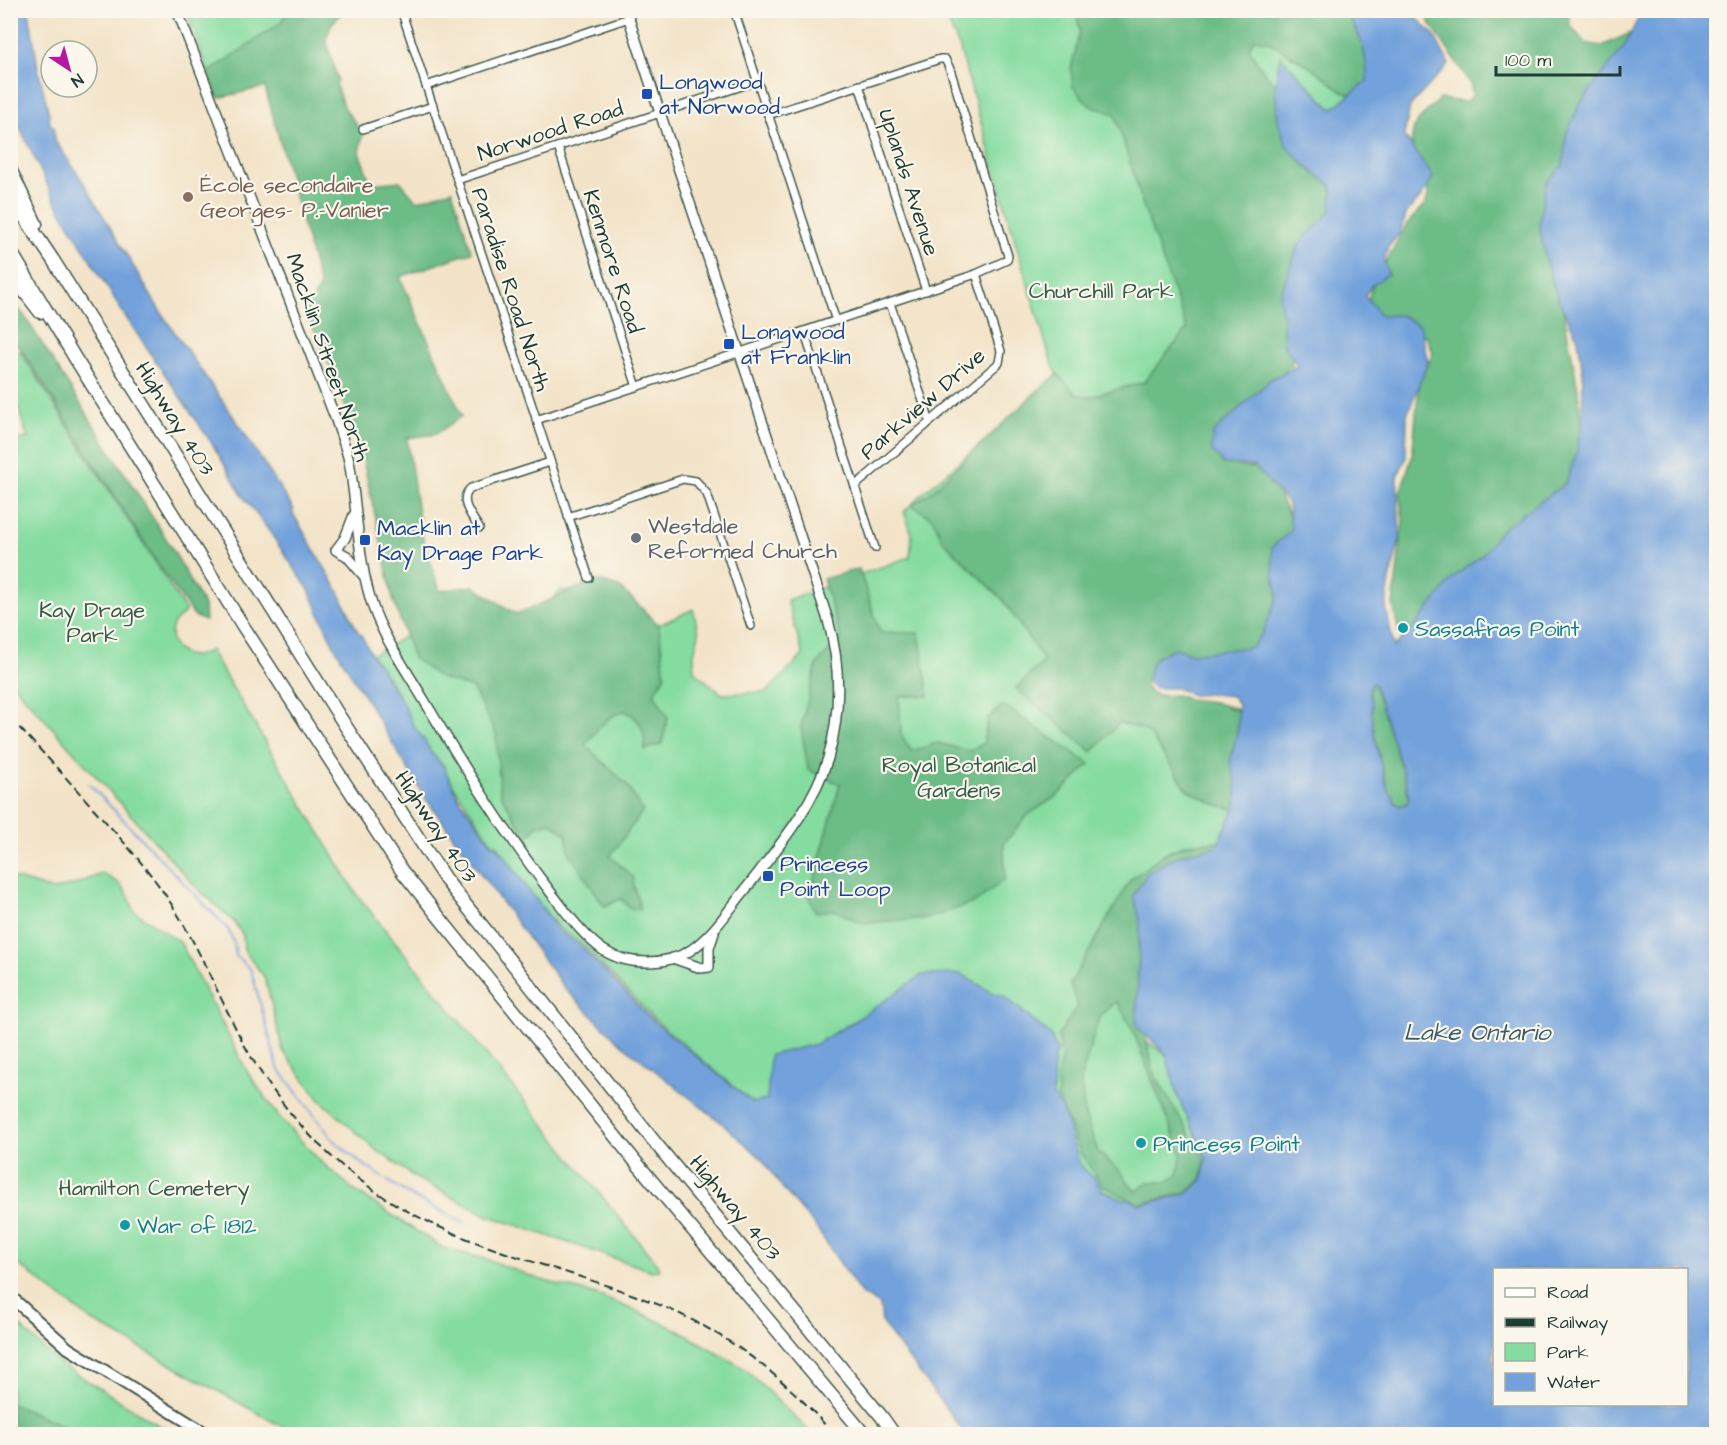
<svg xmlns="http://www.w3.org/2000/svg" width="1727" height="1445" font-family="'Architects Daughter',sans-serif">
<rect width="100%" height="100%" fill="#fbf7ec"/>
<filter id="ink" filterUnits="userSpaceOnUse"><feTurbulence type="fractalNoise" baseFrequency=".0167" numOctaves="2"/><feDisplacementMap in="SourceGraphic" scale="12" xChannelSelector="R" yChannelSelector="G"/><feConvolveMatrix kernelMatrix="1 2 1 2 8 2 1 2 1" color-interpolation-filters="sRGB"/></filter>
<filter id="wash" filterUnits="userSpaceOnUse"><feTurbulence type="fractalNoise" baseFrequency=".008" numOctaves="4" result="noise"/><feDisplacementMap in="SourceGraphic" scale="24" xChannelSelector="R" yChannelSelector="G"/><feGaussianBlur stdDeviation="1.35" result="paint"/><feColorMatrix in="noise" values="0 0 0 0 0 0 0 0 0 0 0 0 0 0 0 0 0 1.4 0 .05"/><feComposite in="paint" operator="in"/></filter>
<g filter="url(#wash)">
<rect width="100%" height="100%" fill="#f3e4c9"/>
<g fill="#85dca0" stroke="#528c6a" stroke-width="1.5">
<path d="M 186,10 L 317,11 L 208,73 Z"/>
<path d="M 943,11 L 1337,11 L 1367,72 L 1272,338 L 1299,375 L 1241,399 L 1170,646 L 1136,692 L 1176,697 L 1193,704 L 1213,703 L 1236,708 L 1238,714 L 1236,814 L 1136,1035 L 1166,1054 L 1177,1095 L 1207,1159 L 1202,1180 L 1187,1194 L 1140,1205 L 1129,1199 L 1126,1200 L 1103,1191 L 1096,1180 L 1080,1165 L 1064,1114 L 1053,1094 L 1054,1043 L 1050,1035 L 1003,995 L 994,994 L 961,974 L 856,1020 L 816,1044 L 771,1055 L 767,1100 L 753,1103 L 652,1017 L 583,945 L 558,927 L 527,888 L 497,844 L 493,844 L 449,779 L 444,766 L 432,754 L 425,741 L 414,727 L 397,692 L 372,655 L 454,609 L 517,623 L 541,613 L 561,590 L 628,595 L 659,625 L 693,609 L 699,634 L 694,653 L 694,671 L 722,694 L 767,692 L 803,655 L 787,600 L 910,557 L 912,534 L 904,512 L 925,491 L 1059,378 L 1051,361 L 1020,258 L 959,46 Z"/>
<path d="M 20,351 L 186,611 C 183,615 175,620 173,625 C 164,649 190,665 210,650 L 357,895 L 657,1264 L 660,1270 L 652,1271 L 486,1215 L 416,1178 L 375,1149 L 320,1100 L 283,1051 L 265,978 L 244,950 L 243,935 L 234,922 L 193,884 L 11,682 L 11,441 L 28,438 L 11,387 L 11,358 Z"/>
<path d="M 103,873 L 121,885 L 129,897 L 134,911 L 180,942 L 248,1073 L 280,1118 L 319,1160 L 355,1191 L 443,1248 L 489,1260 L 541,1280 L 597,1295 L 639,1312 L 682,1332 L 745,1369 L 812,1434 L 295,1434 L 91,1320 L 11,1259 L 11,877 L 53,890 L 77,884 Z"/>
<path d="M 10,1317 L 59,1363 L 173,1434 L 11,1434 Z"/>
</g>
<g fill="#6cbc86" stroke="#467c5d" stroke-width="1.5" fill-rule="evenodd">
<path d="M 289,11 L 343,11 L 331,25 L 326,39 L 338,81 L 336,85 L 343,106 L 363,134 L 359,152 L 371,184 L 400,181 L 417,201 L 452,190 L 472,252 L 400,277 L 462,416 L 436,434 L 407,438 L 421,533 L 440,591 L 473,586 L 516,614 L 597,580 L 619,587 L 659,626 L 665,676 L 654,693 L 668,717 L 662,744 L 645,750 C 645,732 642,719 625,711 C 606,716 597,730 585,745 L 627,785 L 643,811 L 610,856 L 633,877 C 633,890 639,898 640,910 L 631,909 L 621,899 L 604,906 L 569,852 L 566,834 L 550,822 L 537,826 L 527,838 L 500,793 L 496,733 L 472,688 L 440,678 L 413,658 L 393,599 L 360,445 L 326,356 L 306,311 L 320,287 L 265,87 L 218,98 L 208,73 L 281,22 Z"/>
<path d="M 1076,11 L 1349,11 L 1381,81 L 1359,98 L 1341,91 L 1318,72 L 1268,41 L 1254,39 L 1249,48 L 1257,63 L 1284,96 L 1347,201 L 1296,357 L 1233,434 L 1226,452 L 1240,467 L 1260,468 L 1277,491 L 1291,520 L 1295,538 L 1274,623 L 1246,654 L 1162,665 L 1146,682 L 1147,690 L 1158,696 L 1176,695 L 1188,699 L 1215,702 L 1239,712 L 1242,812 L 1214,804 L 1187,789 L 1150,735 L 1142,729 L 1119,723 L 1092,752 L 1016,688 L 1044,661 L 1003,600 L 943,541 L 933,519 L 912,505 L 931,492 L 1039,389 L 1058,374 L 1076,394 L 1089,397 L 1144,382 L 1187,329 L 1145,211 L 1115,114 L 1090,106 L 1073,87 L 1071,69 L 1080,31 Z"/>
<path d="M 1422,11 L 1568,11 L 1570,25 L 1585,43 L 1602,46 L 1635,31 L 1551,246 L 1579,394 L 1581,437 L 1570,477 L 1534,517 L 1405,642 L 1399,634 L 1393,605 L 1403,521 L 1400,492 L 1412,457 L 1419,384 L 1433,353 L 1426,336 L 1405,332 L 1384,323 L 1368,301 L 1371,289 C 1384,267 1395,242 1410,221 C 1415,214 1424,209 1427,200 C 1434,173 1402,154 1415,126 C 1420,117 1432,107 1439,99 L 1467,102 L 1473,94 L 1469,81 Z"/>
<path d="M 11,298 L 25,317 L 170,545 L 204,606 L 205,621 L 194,616 L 157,563 L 23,352 L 11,338 Z"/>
<path d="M 859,569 L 880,632 L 919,633 L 929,696 L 899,696 L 901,734 L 911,751 L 938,743 L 969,751 L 983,744 L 988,718 L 1003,705 L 1090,764 L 1057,796 L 1029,814 L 1004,843 L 1005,879 L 976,902 L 929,918 L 862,923 L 834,910 L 816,912 L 809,898 L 840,784 L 808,770 L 801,727 L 817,664 L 841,639 L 823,579 Z"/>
<path d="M 1372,683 L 1374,683 L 1406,782 L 1409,799 L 1406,804 L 1401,806 L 1395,803 L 1393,796 L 1388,790 C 1383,771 1362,696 1372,683 Z"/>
<path d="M 1231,840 L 1141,1014 L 1154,1074 L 1205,1160 L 1201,1179 L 1193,1187 L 1186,1192 L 1140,1204 L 1103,1186 L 1081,1154 L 1058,1097 L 1057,1080 L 1062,1055 L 1058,1036 L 1078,1005 L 1070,984 L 1130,880 L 1162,855 L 1186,844 ZM 1117,1001 L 1133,1031 L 1181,1154 L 1179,1173 L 1167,1182 L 1148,1182 L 1136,1192 L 1119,1170 L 1098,1152 L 1084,1112 L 1081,1079 L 1099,1018 Z"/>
<path d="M 10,1404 L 19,1406 L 81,1434 L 11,1434 Z"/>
</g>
<path fill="#72a1db" stroke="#486f88" stroke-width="1.5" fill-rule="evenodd" d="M 1409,10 L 1434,35 L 1449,64 L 1410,106 L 1404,135 L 1433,177 L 1421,197 L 1407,212 L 1400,233 L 1388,247 L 1384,261 L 1388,274 L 1372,285 L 1365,295 L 1381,316 L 1401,315 L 1420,326 L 1428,362 L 1407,415 L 1406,458 L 1397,477 L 1400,539 L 1391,574 L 1386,607 L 1394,647 L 1418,622 L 1453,578 L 1483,554 L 1502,529 L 1566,483 L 1577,451 L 1582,422 L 1583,374 L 1578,339 L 1559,301 L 1547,265 L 1539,225 L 1544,194 L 1546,183 L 1563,165 L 1566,134 L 1581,102 L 1625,45 L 1642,11 L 1716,11 L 1716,1434 L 965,1434 L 882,1323 L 880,1305 L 861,1294 L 815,1226 L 784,1190 L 762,1159 L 723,1124 L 620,1043 L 565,989 L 426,799 L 334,646 L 309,590 L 267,528 L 242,495 L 213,445 L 123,313 L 56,203 L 11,109 L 11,11 L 29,11 L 38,68 L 49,114 L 50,124 L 54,127 L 55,141 L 82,180 L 160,311 L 239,425 L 294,510 L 292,512 L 339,592 L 359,634 L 361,634 L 375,661 L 382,667 L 387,680 L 402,701 L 414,727 L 425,741 L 432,754 L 444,767 L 458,797 L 493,845 L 497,846 L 557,929 L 581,946 L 650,1018 L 753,1103 L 767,1100 L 770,1055 L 816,1044 L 856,1020 L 922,975 L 961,974 L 994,994 L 1003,995 L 1050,1035 L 1058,1051 L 1054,1057 L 1053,1094 L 1064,1114 L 1080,1165 L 1096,1180 L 1103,1191 L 1126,1200 L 1129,1199 L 1140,1205 L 1187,1194 L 1202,1180 L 1207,1159 L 1177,1095 L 1166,1054 L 1136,1026 L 1140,920 L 1133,896 L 1148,872 L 1177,856 L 1217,846 L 1236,805 L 1236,781 L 1230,762 L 1238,728 L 1238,705 L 1233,696 L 1213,694 L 1193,695 L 1176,688 L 1155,688 L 1147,681 C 1150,658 1157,654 1177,648 L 1191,654 L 1252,647 L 1262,634 L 1278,596 L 1273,573 L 1272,547 L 1291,531 L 1288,503 L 1254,466 L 1223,464 L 1211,449 L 1213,433 L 1271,379 L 1298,366 L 1284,346 L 1283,317 L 1279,297 L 1299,244 L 1331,211 L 1332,186 L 1310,170 L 1287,147 L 1278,121 L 1275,87 L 1280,56 L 1332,109 L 1367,81 C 1367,51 1361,34 1344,11 ZM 1372,683 L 1374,683 L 1406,782 L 1409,799 L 1406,804 L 1401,806 L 1395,803 L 1393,796 L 1388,790 C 1380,762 1372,734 1372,706 C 1372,697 1366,691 1372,683 ZM 1494,1270 L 1686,1270 L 1686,1404 L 1494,1404 Z"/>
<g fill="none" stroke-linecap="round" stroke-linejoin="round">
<path stroke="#72a1db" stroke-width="2" d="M 89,784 L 228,929 L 234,943 L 236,956 L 251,970 L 278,1068 L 334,1141 L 361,1163 L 411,1196 L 464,1223"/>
</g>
</g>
<g filter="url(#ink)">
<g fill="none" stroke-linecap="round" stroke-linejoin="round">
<g stroke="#3f564a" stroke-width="10">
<g id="street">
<path d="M 401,10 L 589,578"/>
<path d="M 734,10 L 836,321"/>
<path d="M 859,85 L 926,291"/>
<path d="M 426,86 L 629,18"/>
<path d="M 363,129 L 433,106"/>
<path d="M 558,147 L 637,387"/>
<path d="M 457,180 L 757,81"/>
<path d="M 890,303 L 930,422"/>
<path d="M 804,331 L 875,548"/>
<path d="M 536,420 L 976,274 L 1007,260 L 1008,256 L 950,69 L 945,59 L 940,59 L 768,115"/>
<path d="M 855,486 L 999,363 L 1001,351 L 976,274"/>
<path d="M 568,517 L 683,479 L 696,481 L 707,494 L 751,626"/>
<path d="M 479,528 C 472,516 457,500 471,488 L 550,462"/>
</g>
</g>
<g stroke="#3f564a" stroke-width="12">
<g id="secondary">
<path d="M 177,10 L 336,420 C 340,433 346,447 349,461 C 358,510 357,563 374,610 C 386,642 407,671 424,700 C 464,767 505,833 552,894 C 567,913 583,936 603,950 C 627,966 667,966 691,950 C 713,935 728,911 745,890 C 777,848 812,809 828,758 C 841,712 841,666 828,620 L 626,10"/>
<path d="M 354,515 L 345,538 L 336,550 L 347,556 L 364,576"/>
<path d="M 673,958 L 701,968 L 709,967 L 709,948 L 714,933"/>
</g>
</g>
<g stroke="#3f564a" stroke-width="14">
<path id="primary" d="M 10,1296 L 68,1348 L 207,1434"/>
</g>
<g stroke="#3f564a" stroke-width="15">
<g id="highway">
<path d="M 10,169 L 36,224"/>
<path d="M 10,196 L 53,260 L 341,719 L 445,879 L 657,1145 L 882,1417 L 894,1434"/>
<path d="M 10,250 L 75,358 L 243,626 L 402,871 L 635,1161 L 864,1434"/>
<path d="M 10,273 L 40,312"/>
</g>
</g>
<use href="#street" stroke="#fff" stroke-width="7"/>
<use href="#secondary" stroke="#fff" stroke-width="9"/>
<use href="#primary" stroke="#fff" stroke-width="10"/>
<use href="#highway" stroke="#fff" stroke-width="12"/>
<path stroke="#1f3d34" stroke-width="2" stroke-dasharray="9 4.5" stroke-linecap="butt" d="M 10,718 C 39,748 67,779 95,810 C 121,839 148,868 170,902 C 200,948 220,1000 246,1048 C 275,1099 313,1145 360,1180 C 449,1249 561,1264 662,1306 C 729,1334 787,1379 833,1434"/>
</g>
</g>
<g fill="#1a4fb4" stroke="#fbf7ec" stroke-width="2">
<rect x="641" y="88" width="12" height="12" rx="3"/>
<rect x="723" y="338" width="12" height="12" rx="3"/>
<rect x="359" y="534" width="12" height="12" rx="3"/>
<rect x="762" y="870" width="12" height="12" rx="3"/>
</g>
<circle fill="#8d6e63" stroke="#fbf7ec" stroke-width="2" cx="188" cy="197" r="6"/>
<circle fill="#6b7280" stroke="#fbf7ec" stroke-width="2" cx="636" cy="538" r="6"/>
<g fill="#0f9aa8" stroke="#fbf7ec" stroke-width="2">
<circle cx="1403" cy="628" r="6"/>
<circle cx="1141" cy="1143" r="6"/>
<circle cx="125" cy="1225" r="6"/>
</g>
<g text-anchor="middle" stroke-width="4.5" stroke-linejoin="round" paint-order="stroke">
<g font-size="22" fill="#164399" stroke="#fbf7ec" text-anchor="start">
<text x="659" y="89">Longwood<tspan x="659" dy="25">at Norwood</tspan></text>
<text x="741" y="339">Longwood<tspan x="741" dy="25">at Franklin</tspan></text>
<text x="377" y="535">Macklin at<tspan x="377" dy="25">Kay Drage Park</tspan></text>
<text x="780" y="871">Princess<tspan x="780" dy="25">Point Loop</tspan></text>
</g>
<g font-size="22" fill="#1f3d34" stroke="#fbf7ec">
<text transform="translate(550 130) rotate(-18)" y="8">Norwood Road</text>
<text transform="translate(910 182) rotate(72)" y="8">Uplands Avenue</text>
<text transform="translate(614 261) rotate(72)" y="8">Kenmore Road</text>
<text transform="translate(512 289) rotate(72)" y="8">Paradise Road North</text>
<text transform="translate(329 357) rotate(71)" y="8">Macklin Street North</text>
<text transform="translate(922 403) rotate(-41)" y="8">Parkview Drive</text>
<text transform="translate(176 418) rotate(58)" y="8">Highway 403</text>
<text transform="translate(437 826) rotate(56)" y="8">Highway 403</text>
<text transform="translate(736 1207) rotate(50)" y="8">Highway 403</text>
</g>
<g font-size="22" fill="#785e54" stroke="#fbf7ec" text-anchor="start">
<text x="200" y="192">École secondaire<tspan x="200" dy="25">Georges- P.-Vanier</tspan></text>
</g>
<g font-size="22" fill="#335d4a" stroke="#fbf7ec">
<text x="1101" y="298">Churchill Park</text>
<text x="92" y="617">Kay Drage<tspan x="92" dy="25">Park</tspan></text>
<text x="959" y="772">Royal Botanical<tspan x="959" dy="25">Gardens</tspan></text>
<text x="154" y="1195">Hamilton Cemetery</text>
</g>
<g font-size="22" fill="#5b616d" stroke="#fbf7ec" text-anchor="start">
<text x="648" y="533">Westdale<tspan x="648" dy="25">Reformed Church</tspan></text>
</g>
<g font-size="22" fill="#0d838f" stroke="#fbf7ec" text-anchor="start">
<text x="1415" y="636">Sassafras Point</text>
<text x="1153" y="1151">Princess Point</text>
<text x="137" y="1233">War of 1812</text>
</g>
<g font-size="24" font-style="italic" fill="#385b66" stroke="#fbf7ec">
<text x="1477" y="1040">Lake Ontario</text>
</g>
</g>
<rect width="1727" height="1445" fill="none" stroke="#fbf7ec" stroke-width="36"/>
<rect x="1493" y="1268" width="195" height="138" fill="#fbf7ec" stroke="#a3ada2" stroke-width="1.5"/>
<rect x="1505" y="1288" width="30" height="9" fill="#ffffff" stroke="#a3ada2" stroke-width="1.5"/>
<text x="1547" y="1298" font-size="18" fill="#1f3d34">Road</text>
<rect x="1505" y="1318" width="30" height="9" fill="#1f3d34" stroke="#a3ada2" stroke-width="1.5"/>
<text x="1547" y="1328" font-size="18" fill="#1f3d34">Railway</text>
<rect x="1505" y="1343" width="30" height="18" fill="#85dca0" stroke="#a3ada2" stroke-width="1.5"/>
<text x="1547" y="1358" font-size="18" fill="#1f3d34">Park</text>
<rect x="1505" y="1373" width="30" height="18" fill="#72a1db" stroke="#a3ada2" stroke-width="1.5"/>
<text x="1547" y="1388" font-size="18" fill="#1f3d34">Water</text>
<g transform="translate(69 69) rotate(144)"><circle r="28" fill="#fbf7ec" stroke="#a3ada2" stroke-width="1.5"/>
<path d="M0-4.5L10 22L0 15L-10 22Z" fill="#b5179e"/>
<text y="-9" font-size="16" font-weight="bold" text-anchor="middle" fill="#1f3d34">N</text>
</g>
<path d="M1496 66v9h124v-9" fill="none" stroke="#1f3d34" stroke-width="3"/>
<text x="1505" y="66" font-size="18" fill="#1f3d34" stroke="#fbf7ec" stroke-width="4.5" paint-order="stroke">100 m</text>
</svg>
